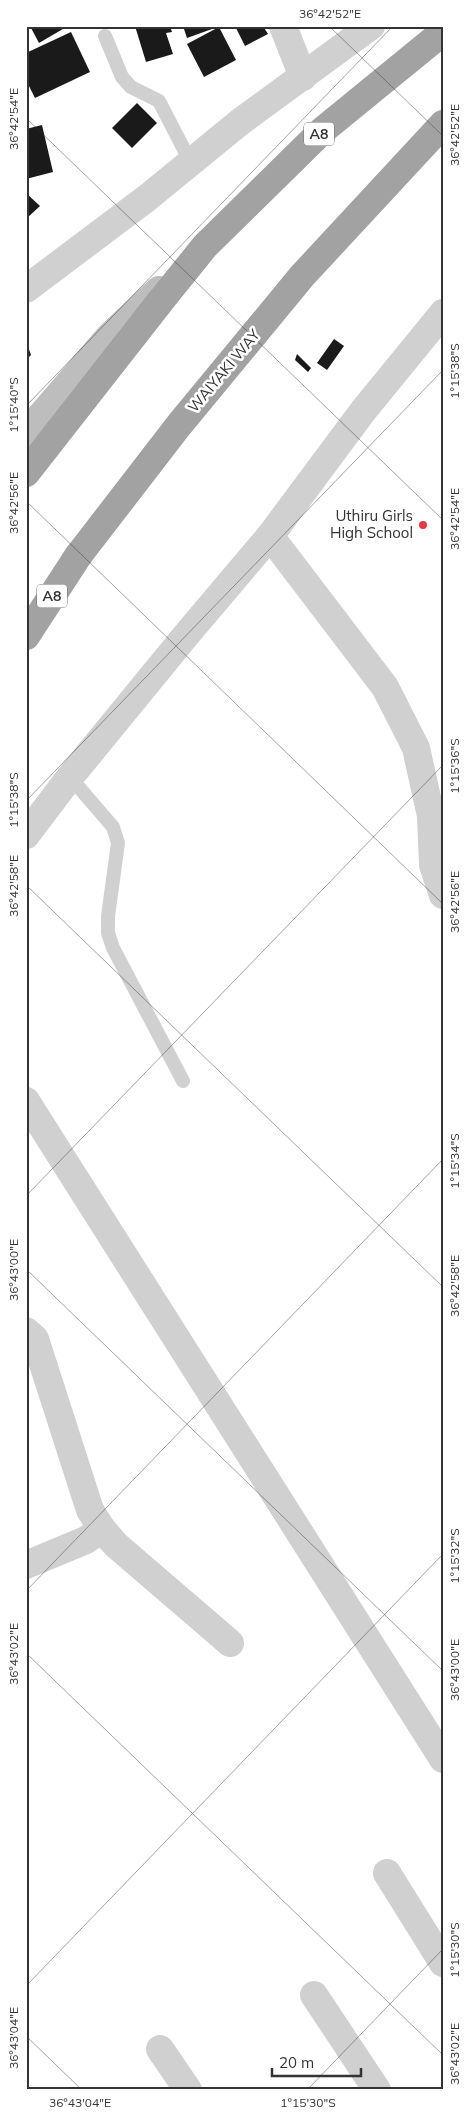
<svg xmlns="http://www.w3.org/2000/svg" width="469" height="2116" font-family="Mulish,sans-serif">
<rect width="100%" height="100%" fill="#fff"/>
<g fill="#1a1a1a">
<path d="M 30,26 L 68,26 L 39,43 Z"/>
<path d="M 135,26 L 170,26 L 172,32 L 166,33 L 173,54 L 146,62 Z"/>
<path d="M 183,26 L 211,26 L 212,29 L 187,38 Z"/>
<path d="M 235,26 L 263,26 L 268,34 L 245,46 Z"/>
<path d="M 219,27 L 236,60 L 204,77 L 187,44 Z"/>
<path d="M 71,32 L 90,72 L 35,98 L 26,80 L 26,53 Z"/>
<path d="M 137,103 L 157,123 L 132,148 L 112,128 Z"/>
<path d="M 42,125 L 53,172 L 26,179 L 26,129 Z"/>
<path d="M 26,193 L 40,206 L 26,219 Z"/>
<path d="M 334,339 L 344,346 L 327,370 L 317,363 Z"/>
<path d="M 26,341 L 31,355 L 26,360 Z"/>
<path d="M 297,354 L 311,368 L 308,372 L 295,360 Z"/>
</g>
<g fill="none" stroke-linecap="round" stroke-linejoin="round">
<g stroke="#d0d0d0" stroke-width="14">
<path d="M 105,36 L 122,77 L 131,87 L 159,101 L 191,163"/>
<path d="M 70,777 L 113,827 L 118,843 L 108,916 L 108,933 L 113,948 L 183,1081"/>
</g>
<g stroke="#d0d0d0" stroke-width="28">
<path d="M 283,26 L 303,77"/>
<path d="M 26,289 L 147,198 L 240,122 L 371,26"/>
<path d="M 270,536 L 385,687 L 416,748 L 431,816 L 433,865 L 443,895"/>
<path d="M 26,835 L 70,777 L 187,634 L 270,536 L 363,411 L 443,313"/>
<path d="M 26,1101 L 443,1759"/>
<path d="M 26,1331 L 35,1339 L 90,1510 L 102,1529 L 116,1545 L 230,1643"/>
<path d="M 26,1565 L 86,1540 L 102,1529"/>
<path d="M 387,1873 L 443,1963"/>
<path d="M 314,1995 L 377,2090"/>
<path d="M 160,2049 L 188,2090"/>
</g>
<path stroke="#bdbdbd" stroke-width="28" d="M 26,433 L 109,337 L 159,290"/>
<g stroke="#a2a2a2" stroke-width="28">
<path d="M 159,303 L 205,246 L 323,130 L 443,32"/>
<path d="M 255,333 L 302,276 L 443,124"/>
<path d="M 26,636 L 78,556"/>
</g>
<g stroke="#a2a2a2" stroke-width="28">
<path d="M 26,473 L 159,303"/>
<path d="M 78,556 L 179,425 L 255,333"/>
</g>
</g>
<path fill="none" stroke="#333" stroke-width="1" stroke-opacity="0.45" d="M 329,26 L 443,136M 26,118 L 443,520M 26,406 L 393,26M 26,501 L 443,904M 26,801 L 443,370M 26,885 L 443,1287M 26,1196 L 443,765M 26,1269 L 443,1671M 26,1591 L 443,1159M 26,1653 L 443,2055M 26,1986 L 443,1554M 26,2036 L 82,2090M 307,2090 L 443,1949"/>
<circle fill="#e63946" stroke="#fff" stroke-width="2" cx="423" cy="525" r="5"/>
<g text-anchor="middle" stroke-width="5" stroke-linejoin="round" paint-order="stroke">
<g fill="#fff" stroke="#707070" stroke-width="1">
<rect x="304" y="122.5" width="30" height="23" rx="4"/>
<rect x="37" y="584.5" width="30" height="23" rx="4"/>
</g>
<g font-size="14" font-weight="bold" fill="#333">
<text x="319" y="139">A8</text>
<text x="52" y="601">A8</text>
</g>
<g font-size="15" fill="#333" stroke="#fff">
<text transform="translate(224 371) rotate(-50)" y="5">WAIYAKI WAY</text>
</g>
<g font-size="15" fill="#333" stroke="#fff" text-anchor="end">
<text x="413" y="521">Uthiru Girls<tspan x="413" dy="17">High School</tspan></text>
</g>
</g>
<rect width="469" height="2116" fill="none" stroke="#ffffff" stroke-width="55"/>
<path d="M272 2068v8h89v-8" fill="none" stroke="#333333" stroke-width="2.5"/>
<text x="279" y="2068" font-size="15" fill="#333333" stroke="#ffffff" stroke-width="4" paint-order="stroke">20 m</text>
<rect x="28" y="28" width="414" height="2060" fill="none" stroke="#333" stroke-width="2"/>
<g font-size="12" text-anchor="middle" fill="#333">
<text x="330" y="18">36°42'52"E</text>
<text transform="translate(14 119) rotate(-90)" y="4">36°42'54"E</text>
<text transform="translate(455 135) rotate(-90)" y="4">36°42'52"E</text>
<text transform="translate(455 371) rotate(-90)" y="4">1°15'38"S</text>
<text transform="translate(14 405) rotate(-90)" y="4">1°15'40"S</text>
<text transform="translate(14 503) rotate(-90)" y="4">36°42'56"E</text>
<text transform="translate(455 519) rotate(-90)" y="4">36°42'54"E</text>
<text transform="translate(455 766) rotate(-90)" y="4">1°15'36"S</text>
<text transform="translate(14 800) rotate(-90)" y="4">1°15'38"S</text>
<text transform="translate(14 886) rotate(-90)" y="4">36°42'58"E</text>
<text transform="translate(455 902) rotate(-90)" y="4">36°42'56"E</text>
<text transform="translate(455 1161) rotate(-90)" y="4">1°15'34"S</text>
<text transform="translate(14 1270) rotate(-90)" y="4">36°43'00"E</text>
<text transform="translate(455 1286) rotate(-90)" y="4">36°42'58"E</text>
<text transform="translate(455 1556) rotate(-90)" y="4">1°15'32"S</text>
<text transform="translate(14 1654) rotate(-90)" y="4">36°43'02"E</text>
<text transform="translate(455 1670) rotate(-90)" y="4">36°43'00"E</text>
<text transform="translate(455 1950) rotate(-90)" y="4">1°15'30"S</text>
<text transform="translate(14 2038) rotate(-90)" y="4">36°43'04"E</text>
<text transform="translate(455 2054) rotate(-90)" y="4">36°43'02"E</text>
<text x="80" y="2107">36°43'04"E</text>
<text x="308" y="2107">1°15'30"S</text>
</g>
</svg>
